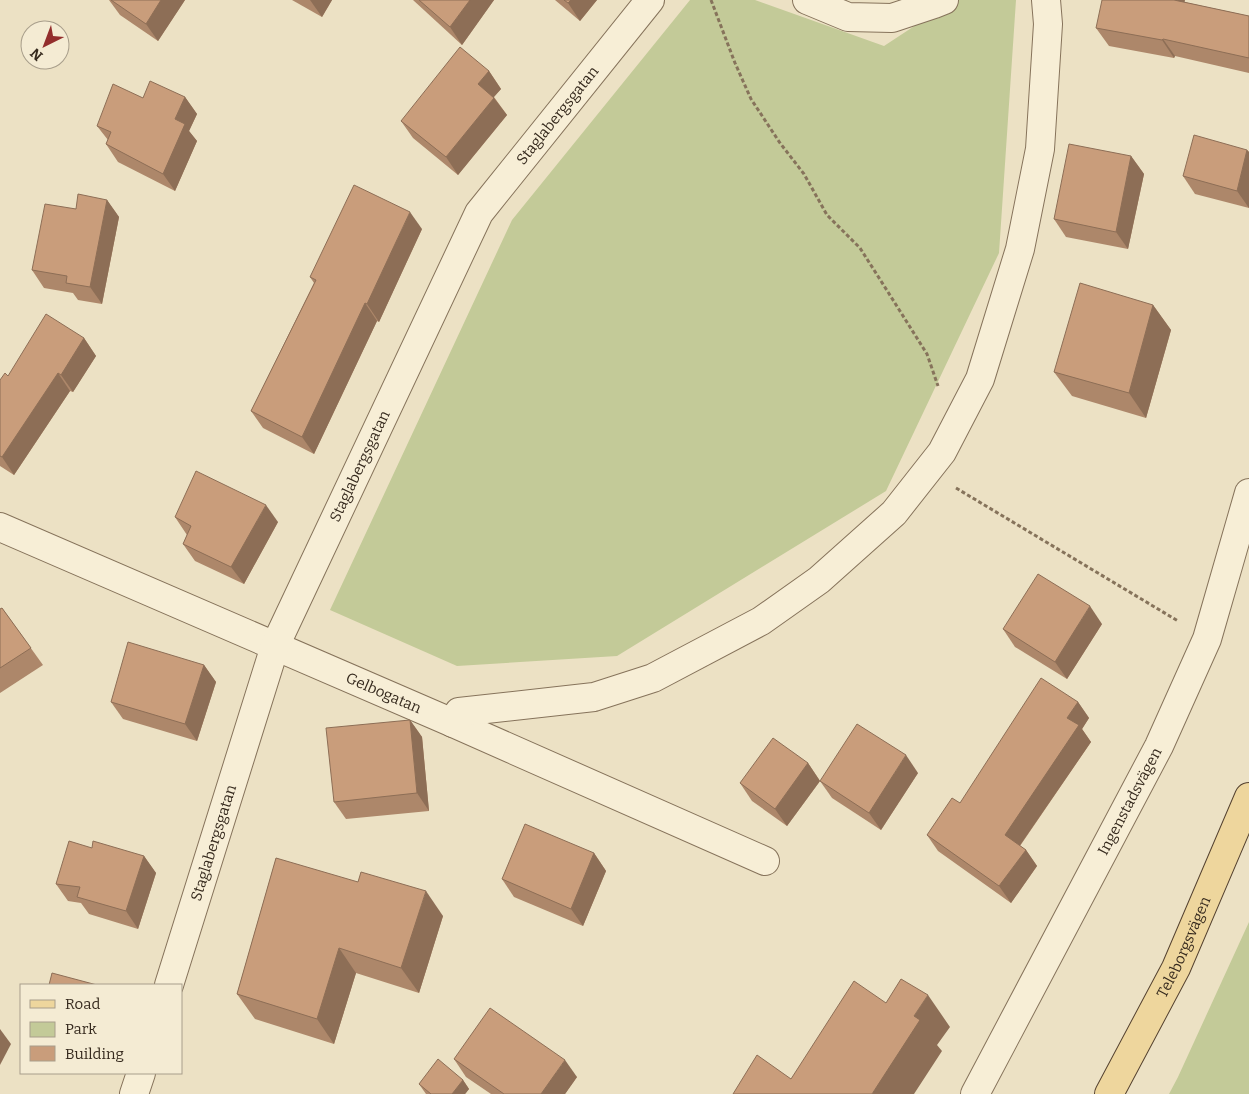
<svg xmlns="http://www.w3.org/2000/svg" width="1249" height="1094" font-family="Bitter,serif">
<rect width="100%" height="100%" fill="#ece1c4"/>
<g fill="#c3ca98">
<path d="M 690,0 L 755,0 L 884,46 L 954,0 L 1016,0 L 999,253 L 886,491 L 617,656 L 457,666 L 330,610 L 512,220 Z"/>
<path d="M 1249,922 L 1249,1094 L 1169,1094 L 1178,1077 Z"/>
</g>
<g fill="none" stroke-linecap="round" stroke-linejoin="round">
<g stroke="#86735b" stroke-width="30">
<g id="minor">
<path d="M 807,0 L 848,17 L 892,18 L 934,4 L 944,0"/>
<path id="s1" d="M 0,527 L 453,723 L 765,861"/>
<path d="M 453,723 L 459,712 L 594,697 L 653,678 L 761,621 L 819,580 L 894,513 L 942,452 L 980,379 L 1020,249 L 1040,149 L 1048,24 L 1046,0"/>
<path id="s2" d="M 169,985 L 275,646 L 479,213 L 650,0"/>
<path d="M 134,1094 L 141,1073"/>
<path id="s3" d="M 975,1094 L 1159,746 L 1207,639 L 1249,493"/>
</g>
</g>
<g stroke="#54412f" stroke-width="30">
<g id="major">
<path id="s4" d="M 1109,1094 L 1176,968 L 1249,797"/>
</g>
</g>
<g stroke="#86735b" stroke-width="3" stroke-dasharray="4 2.5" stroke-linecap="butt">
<path d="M 711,0 L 735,63 L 751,99 L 780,143 L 804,174 L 827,215 L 860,248 L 888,292 L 927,354 L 938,386"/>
<path d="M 956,488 L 1178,621"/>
</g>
<use href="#minor" stroke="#f7eed6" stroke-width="28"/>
<use href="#major" stroke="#eed69d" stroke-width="28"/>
</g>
<g fill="#ad876a">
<path d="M 109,0 L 185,0 L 158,41 L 120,15 Z"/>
<path d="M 292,0 L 332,0 L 322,17 Z"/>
<path d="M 413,0 L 494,0 L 462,45 Z"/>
<path d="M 555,0 L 597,0 L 580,21 Z"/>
<path d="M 1184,2 L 1249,16 L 1249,73 L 1175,56 L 1174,58 L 1109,46 L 1096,28 Z"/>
<path d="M 489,71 L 501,89 L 494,97 L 507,115 L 458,175 L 413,138 L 401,121 Z"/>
<path d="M 185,97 L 197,114 L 189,131 L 197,141 L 175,191 L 118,162 L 106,144 L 108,140 L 97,126 L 143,98 Z"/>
<path d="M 1247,150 L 1249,152 L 1249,208 L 1195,194 L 1183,176 Z"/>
<path d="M 1131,156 L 1144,174 L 1128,249 L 1066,237 L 1054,219 Z"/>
<path d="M 107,200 L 119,217 L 102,304 L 78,300 L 73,293 L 44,288 L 32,270 L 76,209 Z"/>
<path d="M 422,229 L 379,322 L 377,321 L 314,454 L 263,428 L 251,411 L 314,283 L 310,277 Z"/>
<path d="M 1153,305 L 1171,330 L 1146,418 L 1072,396 L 1054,372 Z"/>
<path d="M 84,338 L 96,356 L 73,392 L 70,391 L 14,475 L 0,466 L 0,380 Z"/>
<path d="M 175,517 L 278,522 L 244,584 L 195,561 L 183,544 L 187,535 Z"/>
<path d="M 2,608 L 43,665 L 0,693 L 0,609 Z"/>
<path d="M 1102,624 L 1067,679 L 1015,647 L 1003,629 Z"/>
<path d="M 204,665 L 216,682 L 197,741 L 123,719 L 111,702 Z"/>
<path d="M 1078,702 L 1089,718 L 1082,729 L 1091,742 L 1020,846 L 1026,850 L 1037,866 L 1011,903 L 938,851 L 927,835 L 960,803 Z"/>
<path d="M 410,720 L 422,737 L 429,811 L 346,819 L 334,802 Z"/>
<path d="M 808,763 L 820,781 L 787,826 L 752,801 L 740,783 Z"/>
<path d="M 918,773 L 881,830 L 832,798 L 820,781 Z"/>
<path d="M 92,848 L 144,856 L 156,873 L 138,929 L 89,914 L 81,903 L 68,901 L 56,884 Z"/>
<path d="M 594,853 L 606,871 L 583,926 L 514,897 L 502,879 Z"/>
<path d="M 276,858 L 443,916 L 419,993 L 356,973 L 334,1044 L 255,1019 L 237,994 Z"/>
<path d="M 454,1059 L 577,1077 L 565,1094 L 491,1094 L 466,1077 Z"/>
<path d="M 463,1080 L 469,1089 L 465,1094 L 426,1094 L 419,1084 Z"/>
</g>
<g fill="#8d6e56">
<path d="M 161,0 L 185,0 L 158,41 L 146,24 Z"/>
<path d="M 310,0 L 332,0 L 322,17 Z"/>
<path d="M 470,0 L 494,0 L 462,45 L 450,27 Z"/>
<path d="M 571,0 L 597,0 L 580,21 L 568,3 Z"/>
<path d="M 1170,0 L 1185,0 L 1182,16 Z"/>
<path d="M 1163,39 L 1175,56 L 1174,58 L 1162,40 Z"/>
<path d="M 489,71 L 501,89 L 490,101 L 478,84 Z"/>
<path d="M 185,97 L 197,114 L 189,131 L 197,141 L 175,191 L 163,174 L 175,119 Z"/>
<path d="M 494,98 L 507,115 L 458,175 L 446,157 Z"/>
<path d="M 1247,150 L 1249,152 L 1249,208 L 1237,191 Z"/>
<path d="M 1131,156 L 1144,174 L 1128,249 L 1116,232 Z"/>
<path d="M 107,200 L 119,217 L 102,304 L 90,287 Z"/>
<path d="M 410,212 L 422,229 L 379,322 L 367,304 Z"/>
<path d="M 365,303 L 377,321 L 314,454 L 302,437 Z"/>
<path d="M 1153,305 L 1171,330 L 1146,418 L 1129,393 Z"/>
<path d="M 84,338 L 96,356 L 73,392 L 61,375 Z"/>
<path d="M 58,373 L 70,391 L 14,475 L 2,457 Z"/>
<path d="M 266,505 L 278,522 L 244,584 L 231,567 Z"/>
<path d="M 1090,606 L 1102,624 L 1067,679 L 1055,662 Z"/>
<path d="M 204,665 L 216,682 L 197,741 L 185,724 Z"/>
<path d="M 1078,702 L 1089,718 L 1082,729 L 1091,742 L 1016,851 L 1005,835 L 1067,718 Z"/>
<path d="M 410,720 L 422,737 L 429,811 L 417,793 Z"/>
<path d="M 906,755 L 918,773 L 881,830 L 869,813 Z"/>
<path d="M 808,763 L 820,781 L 787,826 L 775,809 Z"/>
<path d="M 1026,850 L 1037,866 L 1011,903 L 999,886 Z"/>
<path d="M 594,853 L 606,871 L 583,926 L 571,909 Z"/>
<path d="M 144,856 L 156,873 L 138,929 L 126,911 Z"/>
<path d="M 426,891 L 443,916 L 419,993 L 401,968 Z"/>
<path d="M 339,948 L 356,973 L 334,1044 L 317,1019 Z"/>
<path d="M 928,995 L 950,1027 L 937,1045 L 942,1051 L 914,1094 L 872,1094 L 914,1016 Z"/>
<path d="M 0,1029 L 11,1044 L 0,1065 Z"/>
<path d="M 565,1060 L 577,1077 L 565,1094 L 541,1094 Z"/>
<path d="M 463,1080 L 469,1089 L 465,1094 L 452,1094 Z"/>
</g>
<g fill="#c99d7b" stroke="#8d6e56">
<path d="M 111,0 L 161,0 L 146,24 Z"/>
<path d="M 419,0 L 470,0 L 450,27 Z"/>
<path d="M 564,0 L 571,0 L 568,3 Z"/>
<path d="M 1102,0 L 1174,0 L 1249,16 L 1249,58 L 1163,39 L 1162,40 L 1096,28 Z"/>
<path d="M 460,47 L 489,71 L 478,84 L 494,98 L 446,157 L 401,121 Z"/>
<path d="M 150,81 L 185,97 L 175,119 L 185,124 L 163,174 L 106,144 L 111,132 L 97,126 L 113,84 L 143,98 Z"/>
<path d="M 1194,135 L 1247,150 L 1237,191 L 1183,176 Z"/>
<path d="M 1069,144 L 1131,156 L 1116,232 L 1054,219 Z"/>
<path d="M 354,185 L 410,212 L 367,304 L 365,303 L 302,437 L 251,411 L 316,280 L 310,277 Z"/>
<path d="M 78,194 L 107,200 L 90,287 L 66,283 L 67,276 L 32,270 L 45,204 L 76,209 Z"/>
<path d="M 1080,283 L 1153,305 L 1129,393 L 1054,372 Z"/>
<path d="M 46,314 L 84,338 L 61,375 L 58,373 L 2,457 L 0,456 L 0,380 L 5,373 L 8,376 Z"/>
<path d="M 196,471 L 266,505 L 231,567 L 183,544 L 191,526 L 175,517 Z"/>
<path d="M 1038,574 L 1090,606 L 1055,662 L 1003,629 Z"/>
<path d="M 2,608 L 31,648 L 0,668 L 0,609 Z"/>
<path d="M 128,642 L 204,665 L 185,724 L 111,702 Z"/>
<path d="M 1041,678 L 1078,702 L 1067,718 L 1079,725 L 1005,835 L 1026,850 L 999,886 L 927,835 L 952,798 L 960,803 Z"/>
<path d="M 410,720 L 417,793 L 334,802 L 326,728 Z"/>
<path d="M 857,724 L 906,755 L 869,813 L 820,781 Z"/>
<path d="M 773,738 L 808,763 L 775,809 L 740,783 Z"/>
<path d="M 525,824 L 594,853 L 571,909 L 502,879 Z"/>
<path d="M 69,841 L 92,848 L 93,841 L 144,856 L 126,911 L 77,897 L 80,887 L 56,884 Z"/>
<path d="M 276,858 L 358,882 L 361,872 L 426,891 L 401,968 L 339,948 L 317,1019 L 237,994 Z"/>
<path d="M 52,973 L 97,985 L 49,985 Z"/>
<path d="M 901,979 L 928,995 L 914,1016 L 920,1020 L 872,1094 L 733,1094 L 757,1055 L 791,1079 L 854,981 L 886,1003 Z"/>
<path d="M 490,1008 L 565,1060 L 541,1094 L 504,1094 L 454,1059 Z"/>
<path d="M 438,1059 L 463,1080 L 452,1094 L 431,1094 L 419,1084 Z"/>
</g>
<g text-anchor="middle" stroke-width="5" stroke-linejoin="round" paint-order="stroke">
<g font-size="15" fill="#362a1e" stroke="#f4ebd3">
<text dy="5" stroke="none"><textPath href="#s2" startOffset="959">Staglabergsgatan</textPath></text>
<text dy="5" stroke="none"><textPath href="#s2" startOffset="554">Staglabergsgatan</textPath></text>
<text dy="5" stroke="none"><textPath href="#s1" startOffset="418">Gelbogatan</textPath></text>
<text dy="5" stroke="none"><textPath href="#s3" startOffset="331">Ingenstadsvägen</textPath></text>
<text dy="5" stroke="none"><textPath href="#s2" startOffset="149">Staglabergsgatan</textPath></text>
<text dy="5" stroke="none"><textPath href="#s4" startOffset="165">Teleborgsvägen</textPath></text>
</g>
</g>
<rect x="20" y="984" width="162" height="90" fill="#f4ebd3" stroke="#a89e8b"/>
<rect x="30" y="1000" width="25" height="8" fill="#eed69d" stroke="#a89e8b"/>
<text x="65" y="1009" font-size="15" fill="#362a1e">Road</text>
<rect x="30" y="1022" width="25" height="15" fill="#c3ca98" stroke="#a89e8b"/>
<text x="65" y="1034" font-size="15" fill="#362a1e">Park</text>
<rect x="30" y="1046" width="25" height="15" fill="#c99d7b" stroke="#a89e8b"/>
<text x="65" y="1059" font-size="15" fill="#362a1e">Building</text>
<g transform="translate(45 45) rotate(222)"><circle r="24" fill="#f4ebd3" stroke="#a89e8b"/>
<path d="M0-4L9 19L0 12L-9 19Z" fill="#932e2d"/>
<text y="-8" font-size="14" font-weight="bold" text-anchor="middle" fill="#362a1e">N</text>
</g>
</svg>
